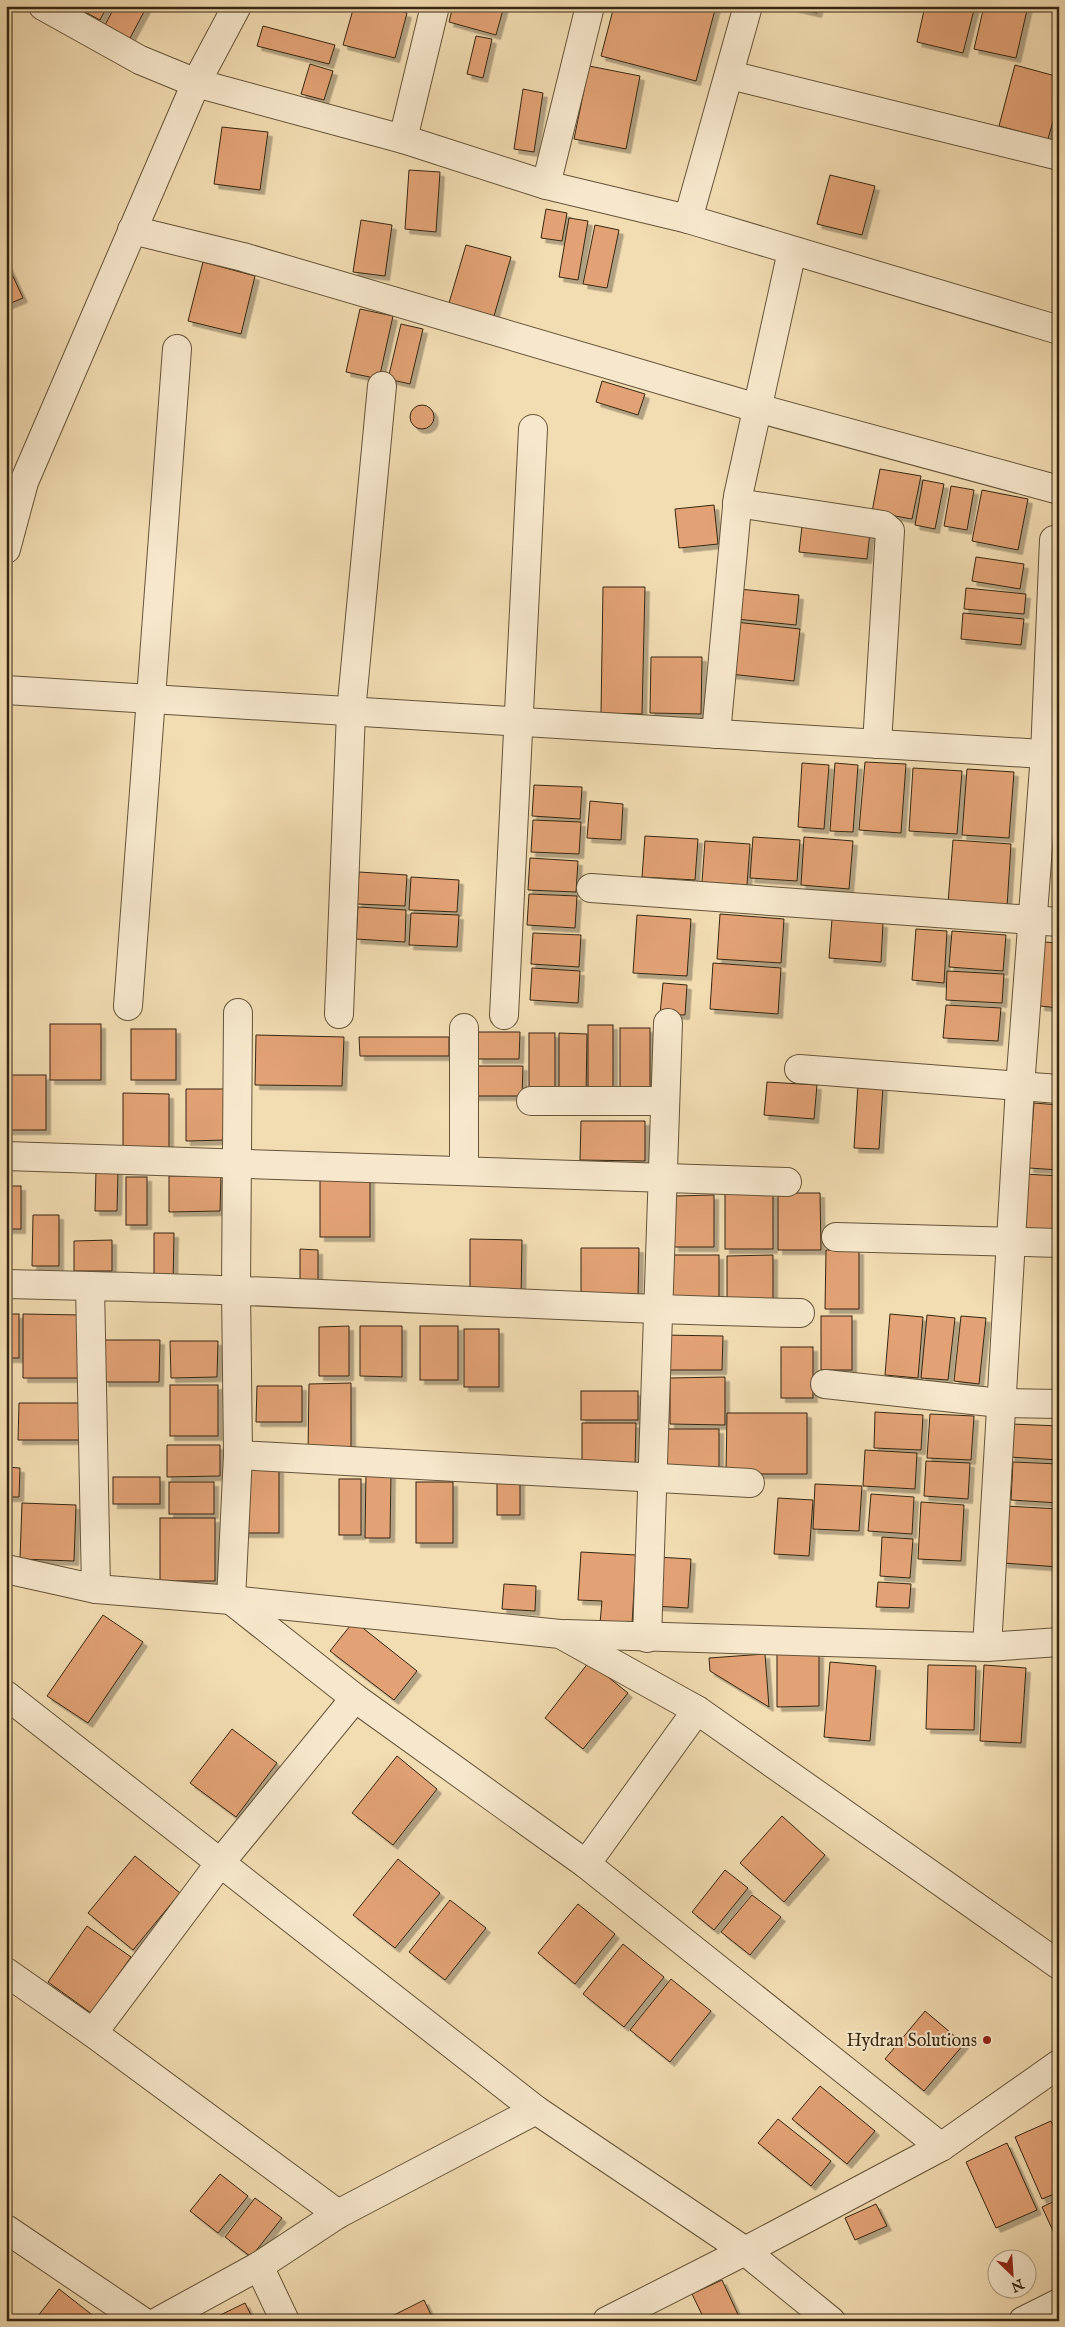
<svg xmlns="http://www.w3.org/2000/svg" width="1065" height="2327" font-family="'IM FELL English',serif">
<defs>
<filter id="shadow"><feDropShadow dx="4.5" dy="4.5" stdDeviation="0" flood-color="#0004"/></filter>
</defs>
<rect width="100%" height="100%" fill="#f2dcb2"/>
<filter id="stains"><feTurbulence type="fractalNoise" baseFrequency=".004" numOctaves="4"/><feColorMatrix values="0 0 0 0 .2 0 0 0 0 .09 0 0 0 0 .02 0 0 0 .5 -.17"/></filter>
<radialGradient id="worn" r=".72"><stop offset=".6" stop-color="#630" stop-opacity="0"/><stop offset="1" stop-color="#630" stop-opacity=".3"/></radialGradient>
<g fill="#e2a274" stroke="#362711" filter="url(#shadow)">
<path d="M 74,6 L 107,6 L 100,20 Z"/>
<path d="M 115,6 L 147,6 L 129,40 L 104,27 Z"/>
<path d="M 354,6 L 380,6 L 407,13 L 395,58 L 343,45 Z"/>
<path d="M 453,6 L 504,6 L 496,35 L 449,22 Z"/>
<path d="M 614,6 L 716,6 L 696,81 L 601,56 Z"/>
<path d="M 787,6 L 819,6 L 817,13 Z"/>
<path d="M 925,6 L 975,6 L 963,53 L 917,42 Z"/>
<path d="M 984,6 L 1028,6 L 1016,58 L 974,49 Z"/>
<path d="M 263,26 L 335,45 L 329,64 L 257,46 Z"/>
<path d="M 476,36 L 492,39 L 483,78 L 467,74 Z"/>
<path d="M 310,64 L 333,71 L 324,100 L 301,94 Z"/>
<path d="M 1015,65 L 1059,77 L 1059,100 L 1048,139 L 999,126 Z"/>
<path d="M 589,66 L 640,76 L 626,149 L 574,139 Z"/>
<path d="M 523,89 L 543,93 L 534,152 L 514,149 Z"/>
<path d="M 1059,122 L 1059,137 L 1055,136 Z"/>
<path d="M 222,127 L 268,132 L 260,190 L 214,184 Z"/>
<path d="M 409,170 L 440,172 L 436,232 L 405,229 Z"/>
<path d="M 830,175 L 875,186 L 862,235 L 817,224 Z"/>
<path d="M 546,209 L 567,213 L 562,241 L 541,238 Z"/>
<path d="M 569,218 L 588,221 L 578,280 L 559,277 Z"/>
<path d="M 361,220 L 392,225 L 385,276 L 353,272 Z"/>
<path d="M 595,225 L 619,230 L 607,288 L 583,284 Z"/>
<path d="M 466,245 L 511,257 L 494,316 L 449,303 Z"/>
<path d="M 6,261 L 23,298 L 6,305 Z"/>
<path d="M 203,262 L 255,276 L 241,334 L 188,321 Z"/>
<path d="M 360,309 L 393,316 L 379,379 L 346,372 Z"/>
<path d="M 401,324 L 423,329 L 410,384 L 388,379 Z"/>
<path d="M 602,381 L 645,394 L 638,415 L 596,402 Z"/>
<circle cx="422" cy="417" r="12"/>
<path d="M 880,469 L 921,476 L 912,519 L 872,512 Z"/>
<path d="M 923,480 L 944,484 L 935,529 L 915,525 Z"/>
<path d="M 951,486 L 974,490 L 967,530 L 944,526 Z"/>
<path d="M 982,490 L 1028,499 L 1018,550 L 972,541 Z"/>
<path d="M 714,505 L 718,544 L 679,548 L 675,509 Z"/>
<path d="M 802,526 L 870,532 L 867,559 L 799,552 Z"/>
<path d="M 976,557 L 1024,564 L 1020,589 L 972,581 Z"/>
<path d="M 603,587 L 645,587 L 642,714 L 601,713 Z"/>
<path d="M 966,588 L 1026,594 L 1024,614 L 964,609 Z"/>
<path d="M 739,589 L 799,595 L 796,625 L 736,619 Z"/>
<path d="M 963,613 L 1024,619 L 1021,645 L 961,639 Z"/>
<path d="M 735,622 L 800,629 L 794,681 L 730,674 Z"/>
<path d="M 651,657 L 702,657 L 701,714 L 650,713 Z"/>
<path d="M 865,762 L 906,764 L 901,833 L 859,830 Z"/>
<path d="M 802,763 L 829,765 L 824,829 L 798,827 Z"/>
<path d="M 835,763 L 858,765 L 853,832 L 830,831 Z"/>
<path d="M 913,768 L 962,771 L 957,834 L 909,831 Z"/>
<path d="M 967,769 L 1014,772 L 1009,838 L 962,835 Z"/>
<path d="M 534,785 L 582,787 L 580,819 L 532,816 Z"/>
<path d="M 590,801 L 623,804 L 621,840 L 587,838 Z"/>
<path d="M 533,820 L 581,822 L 579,854 L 531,852 Z"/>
<path d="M 645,836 L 698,839 L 695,880 L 642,877 Z"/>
<path d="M 753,837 L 800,840 L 797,881 L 750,878 Z"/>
<path d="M 804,837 L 853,841 L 849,889 L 801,885 Z"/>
<path d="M 953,840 L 1011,844 L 1007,907 L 948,903 Z"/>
<path d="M 705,841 L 750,844 L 747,885 L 702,882 Z"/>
<path d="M 530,858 L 578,861 L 576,892 L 528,890 Z"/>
<path d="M 359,872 L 407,875 L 405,906 L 357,904 Z"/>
<path d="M 411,877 L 459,880 L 457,912 L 409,910 Z"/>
<path d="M 529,894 L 577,896 L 575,928 L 527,925 Z"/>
<path d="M 358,907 L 406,910 L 405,942 L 356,939 Z"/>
<path d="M 411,913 L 459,915 L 457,947 L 409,945 Z"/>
<path d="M 720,914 L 784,919 L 781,963 L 717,959 Z"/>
<path d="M 637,915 L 691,919 L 687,976 L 633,973 Z"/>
<path d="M 832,919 L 883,923 L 881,962 L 829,958 Z"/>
<path d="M 916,929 L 947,931 L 944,983 L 912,980 Z"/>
<path d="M 952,931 L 1006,935 L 1003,971 L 949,967 Z"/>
<path d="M 533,933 L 581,935 L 579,967 L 531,964 Z"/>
<path d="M 1044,942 L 1059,943 L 1059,1008 L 1040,1006 Z"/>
<path d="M 713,963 L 781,968 L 778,1014 L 710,1009 Z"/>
<path d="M 532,968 L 580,971 L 578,1003 L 530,1000 Z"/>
<path d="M 947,971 L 1004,974 L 1002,1003 L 946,1000 Z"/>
<path d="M 663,983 L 687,985 L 685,1015 L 660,1014 Z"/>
<path d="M 946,1005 L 1001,1008 L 998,1041 L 943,1038 Z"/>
<rect x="50" y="1024" width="51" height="56"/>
<rect x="588" y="1025" width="25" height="66"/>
<rect x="620" y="1028" width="30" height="65"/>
<rect x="131" y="1029" width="45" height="51"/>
<path d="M 478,1032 L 520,1032 L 519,1059 L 478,1059 Z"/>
<rect x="529" y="1033" width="26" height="60"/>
<path d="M 559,1033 L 587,1034 L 586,1096 L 559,1096 Z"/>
<path d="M 256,1035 L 344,1037 L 342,1086 L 255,1085 Z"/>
<path d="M 359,1037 L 449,1037 L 449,1056 L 360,1056 Z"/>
<path d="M 471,1066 L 523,1066 L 522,1096 L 471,1096 Z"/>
<rect x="6" y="1075" width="40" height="55"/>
<path d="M 767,1082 L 817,1085 L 814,1119 L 764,1115 Z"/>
<path d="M 858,1084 L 883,1086 L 879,1149 L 854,1148 Z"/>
<path d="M 186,1089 L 227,1089 L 227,1140 L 186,1141 Z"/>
<path d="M 123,1093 L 169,1094 L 169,1155 L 123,1155 Z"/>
<path d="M 1034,1103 L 1059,1105 L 1059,1170 L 1029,1168 Z"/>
<path d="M 581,1121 L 645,1121 L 645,1161 L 580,1160 Z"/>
<path d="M 96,1170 L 118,1170 L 117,1211 L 95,1211 Z"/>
<path d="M 1025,1174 L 1059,1176 L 1059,1234 L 1021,1231 Z"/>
<path d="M 169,1176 L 221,1176 L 220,1211 L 169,1212 Z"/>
<rect x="126" y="1177" width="21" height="48"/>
<rect x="320" y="1177" width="50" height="60"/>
<rect x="6" y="1186" width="15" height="43"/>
<rect x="725" y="1193" width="48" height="56"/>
<path d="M 778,1193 L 820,1193 L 821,1250 L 778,1250 Z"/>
<path d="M 714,1195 L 714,1247 L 674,1247 L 675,1196 Z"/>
<path d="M 33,1215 L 59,1215 L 59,1266 L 32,1266 Z"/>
<path d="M 154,1233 L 174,1233 L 173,1285 L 154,1285 Z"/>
<path d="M 470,1239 L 522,1240 L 521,1300 L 470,1300 Z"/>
<path d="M 112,1240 L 112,1271 L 74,1271 L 74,1241 Z"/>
<path d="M 581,1248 L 639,1248 L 638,1298 L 581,1298 Z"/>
<path d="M 300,1249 L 318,1250 L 318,1291 L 300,1291 Z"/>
<path d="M 826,1250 L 859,1250 L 859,1309 L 825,1309 Z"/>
<rect x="670" y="1255" width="49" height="43"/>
<path d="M 773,1255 L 773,1309 L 727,1309 L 727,1256 Z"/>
<rect x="6" y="1314" width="13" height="44"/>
<path d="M 23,1314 L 81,1315 L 80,1378 L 23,1378 Z"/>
<path d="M 890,1314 L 923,1317 L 918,1378 L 885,1375 Z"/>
<path d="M 927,1315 L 955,1318 L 948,1380 L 921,1378 Z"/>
<rect x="821" y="1316" width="31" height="54"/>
<path d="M 961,1316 L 986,1318 L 979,1384 L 954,1381 Z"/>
<path d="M 349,1326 L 349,1376 L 319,1376 L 319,1327 Z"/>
<path d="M 360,1326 L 402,1326 L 402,1377 L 360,1376 Z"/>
<rect x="420" y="1326" width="38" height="54"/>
<rect x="464" y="1329" width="35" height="58"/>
<path d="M 662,1335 L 723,1336 L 722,1370 L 662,1370 Z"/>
<path d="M 104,1340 L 160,1340 L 159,1382 L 104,1382 Z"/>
<path d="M 170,1341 L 218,1341 L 217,1377 L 171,1378 Z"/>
<rect x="781" y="1347" width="32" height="51"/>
<path d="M 725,1377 L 725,1425 L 670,1424 L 670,1378 Z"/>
<path d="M 351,1383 L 351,1452 L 308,1453 L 309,1384 Z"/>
<rect x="170" y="1385" width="48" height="51"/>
<path d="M 257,1386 L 302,1386 L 302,1422 L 256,1422 Z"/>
<rect x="581" y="1391" width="57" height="29"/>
<path d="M 19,1403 L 82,1403 L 82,1440 L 18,1440 Z"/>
<path d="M 875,1412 L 923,1415 L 921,1450 L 874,1448 Z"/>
<path d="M 727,1413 L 807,1413 L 807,1474 L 726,1474 Z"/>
<path d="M 930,1414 L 974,1416 L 971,1460 L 927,1458 Z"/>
<path d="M 582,1423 L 636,1423 L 635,1467 L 582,1468 Z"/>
<path d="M 1012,1424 L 1059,1426 L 1059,1460 L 1010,1457 Z"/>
<rect x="663" y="1429" width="56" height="44"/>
<path d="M 167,1445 L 220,1445 L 220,1476 L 167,1477 Z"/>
<path d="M 865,1450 L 917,1453 L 915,1489 L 863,1486 Z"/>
<path d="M 926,1461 L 970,1463 L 968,1499 L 924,1496 Z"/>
<path d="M 1013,1462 L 1059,1464 L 1059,1503 L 1011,1500 Z"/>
<path d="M 6,1467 L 20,1468 L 19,1497 L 6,1497 Z"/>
<rect x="242" y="1468" width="37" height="65"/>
<path d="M 366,1472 L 391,1472 L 390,1538 L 365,1538 Z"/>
<rect x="113" y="1477" width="47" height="27"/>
<rect x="339" y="1479" width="22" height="56"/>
<rect x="497" y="1480" width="23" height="35"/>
<rect x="169" y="1482" width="45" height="32"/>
<rect x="416" y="1482" width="37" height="61"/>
<path d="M 815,1484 L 862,1486 L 859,1531 L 813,1529 Z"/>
<path d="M 871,1494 L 914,1497 L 912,1534 L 868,1531 Z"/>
<path d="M 778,1498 L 813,1500 L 809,1556 L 774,1554 Z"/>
<path d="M 921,1502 L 964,1505 L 961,1561 L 918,1559 Z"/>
<path d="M 22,1503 L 76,1505 L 74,1561 L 20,1559 Z"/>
<path d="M 1006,1506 L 1059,1509 L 1059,1567 L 1003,1563 Z"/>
<rect x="160" y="1518" width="55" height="63"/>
<path d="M 882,1537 L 913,1539 L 910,1578 L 880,1576 Z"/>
<path d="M 581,1552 L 636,1555 L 632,1625 L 600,1623 L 602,1601 L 578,1600 Z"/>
<path d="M 657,1557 L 691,1559 L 688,1608 L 654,1606 Z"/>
<path d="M 878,1582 L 911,1584 L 909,1608 L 876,1607 Z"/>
<path d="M 504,1584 L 536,1586 L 535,1611 L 502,1609 Z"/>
<path d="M 103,1615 L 143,1642 L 88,1723 L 47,1696 Z"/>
<path d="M 354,1621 L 417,1671 L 394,1700 L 330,1651 Z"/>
<path d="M 819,1653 L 819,1706 L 777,1707 L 777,1654 Z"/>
<path d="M 765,1654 L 769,1707 L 710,1671 L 709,1658 Z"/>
<path d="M 589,1662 L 628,1693 L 583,1749 L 545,1718 Z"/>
<path d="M 830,1662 L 876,1666 L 870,1741 L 824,1737 Z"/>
<path d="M 928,1665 L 976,1666 L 974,1730 L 926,1729 Z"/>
<path d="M 984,1665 L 1026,1668 L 1021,1743 L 980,1741 Z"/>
<path d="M 232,1729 L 277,1763 L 236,1817 L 190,1783 Z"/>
<path d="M 397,1756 L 437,1789 L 393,1845 L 352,1813 Z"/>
<path d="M 782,1816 L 825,1855 L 784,1902 L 740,1863 Z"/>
<path d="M 135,1856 L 180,1893 L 133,1950 L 88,1913 Z"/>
<path d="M 398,1859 L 440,1893 L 395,1948 L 353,1915 Z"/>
<path d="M 725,1870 L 748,1888 L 714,1930 L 692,1912 Z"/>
<path d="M 752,1895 L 781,1917 L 750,1955 L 721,1932 Z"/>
<path d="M 450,1900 L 486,1928 L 445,1980 L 409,1952 Z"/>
<path d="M 578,1904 L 615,1934 L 575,1984 L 538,1953 Z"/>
<path d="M 87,1926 L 131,1957 L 91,2013 L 48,1982 Z"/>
<path d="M 623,1944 L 664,1977 L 624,2027 L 583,1994 Z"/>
<path d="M 671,1979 L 711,2011 L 670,2062 L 630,2030 Z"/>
<path d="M 925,2011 L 964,2044 L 924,2091 L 885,2059 Z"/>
<path d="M 820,2086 L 875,2131 L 847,2164 L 792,2119 Z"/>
<path d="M 778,2119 L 831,2161 L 811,2186 L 758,2143 Z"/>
<path d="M 1051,2121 L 1059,2139 L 1059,2192 L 1042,2199 L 1015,2137 Z"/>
<path d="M 1007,2143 L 1037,2210 L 996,2228 L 966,2162 Z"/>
<path d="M 220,2174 L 248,2196 L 218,2233 L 190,2211 Z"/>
<path d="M 255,2198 L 282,2218 L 251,2257 L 225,2237 Z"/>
<path d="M 1059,2199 L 1059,2244 L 1042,2207 Z"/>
<path d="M 876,2204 L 887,2226 L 855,2240 L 845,2218 Z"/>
<path d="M 722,2280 L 741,2321 L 705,2321 L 692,2294 Z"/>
<path d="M 59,2289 L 100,2321 L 34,2321 Z"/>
<path d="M 424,2300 L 434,2321 L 382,2321 Z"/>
<path d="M 245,2303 L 254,2321 L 208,2321 Z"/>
</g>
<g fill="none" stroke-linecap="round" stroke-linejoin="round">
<g stroke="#655439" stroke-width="30">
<g id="minor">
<path d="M 43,6 L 140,60 L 196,83 L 403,139 L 546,185 L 688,219 L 1059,330"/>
<path d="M 730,75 L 1059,156"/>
<path d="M 403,139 L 435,6"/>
<path d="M 546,185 L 590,6"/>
<path d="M 688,219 L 748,6"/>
<path d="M 132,230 L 243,257 L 757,408 L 1059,490"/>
<path d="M 737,503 L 883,525 L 890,531 L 877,744"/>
<path d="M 6,549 L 24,482 L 196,83 L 237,6"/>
<path d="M 6,690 L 1059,755"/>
<path d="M 716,734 L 738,496 L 792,251"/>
<path d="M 591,888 L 1059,922"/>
<path d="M 128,1006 L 177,349"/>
<path d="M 238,1013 L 236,1289 L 238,1455 L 231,1600 L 355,1698 L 586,1864 L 941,2147"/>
<path d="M 339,1014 L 351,712 L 382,386"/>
<path d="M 504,1015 L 533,429"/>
<path d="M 799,1069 L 1059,1089"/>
<path d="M 531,1101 L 665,1101"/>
<path d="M 6,1156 L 787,1182"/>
<path d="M 464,1171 L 464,1028"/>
<path d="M 836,1237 L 1059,1243"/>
<path d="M 6,1284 L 90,1286 L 96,1589"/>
<path d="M 90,1286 C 327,1291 563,1309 800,1313"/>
<path d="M 825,1384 L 1000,1403 L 1059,1404"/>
<path d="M 238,1455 L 750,1483"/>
<path d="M 6,1569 L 96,1589 L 231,1600 L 560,1634 L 697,1710 L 1059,1965"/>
<path d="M 566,1634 L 987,1647 L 1059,1642"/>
<path d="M 647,1638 L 668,1023"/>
<path d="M 987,1647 L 1020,1087 L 1045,754 L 1054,540"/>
<path d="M 6,1695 L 536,2110 L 745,2251 L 831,2321"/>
<path d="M 586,1864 L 697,1710"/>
<path d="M 6,1972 L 93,2033 L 338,2214"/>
<path d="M 93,2033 L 220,1863 L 355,1698"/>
<path d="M 6,2229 L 142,2321"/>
<path d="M 259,2266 L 285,2321"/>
<path d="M 159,2321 L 259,2266 L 338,2214 L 536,2110"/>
<path d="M 607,2321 L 745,2251 L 941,2147 L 1059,2064"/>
<path d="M 1023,2321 L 1059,2303"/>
</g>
</g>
<use href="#minor" stroke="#f7e8cd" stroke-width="28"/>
</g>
<circle fill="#8f2418" stroke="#f7e8cd" stroke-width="2" cx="987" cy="2040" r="5"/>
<g text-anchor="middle" stroke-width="4" stroke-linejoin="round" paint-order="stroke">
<g font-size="18" fill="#362711" stroke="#f7e8cd" text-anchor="end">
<text x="977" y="2046">Hydran Solutions</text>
</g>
</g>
<rect width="1065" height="2327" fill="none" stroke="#f2dcb2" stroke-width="25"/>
<rect x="8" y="8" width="1050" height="2312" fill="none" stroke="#362711" stroke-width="2.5"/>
<rect x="12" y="12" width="1040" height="2302" fill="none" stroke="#362711"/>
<g transform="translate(1012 2274) rotate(155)"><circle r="24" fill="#f7e8cd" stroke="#aa9b82"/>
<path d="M0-4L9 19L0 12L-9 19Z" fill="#8f2418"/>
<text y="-8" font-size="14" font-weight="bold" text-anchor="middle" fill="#362711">N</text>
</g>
<rect width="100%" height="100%" filter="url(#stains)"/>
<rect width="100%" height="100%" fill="url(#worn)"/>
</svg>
